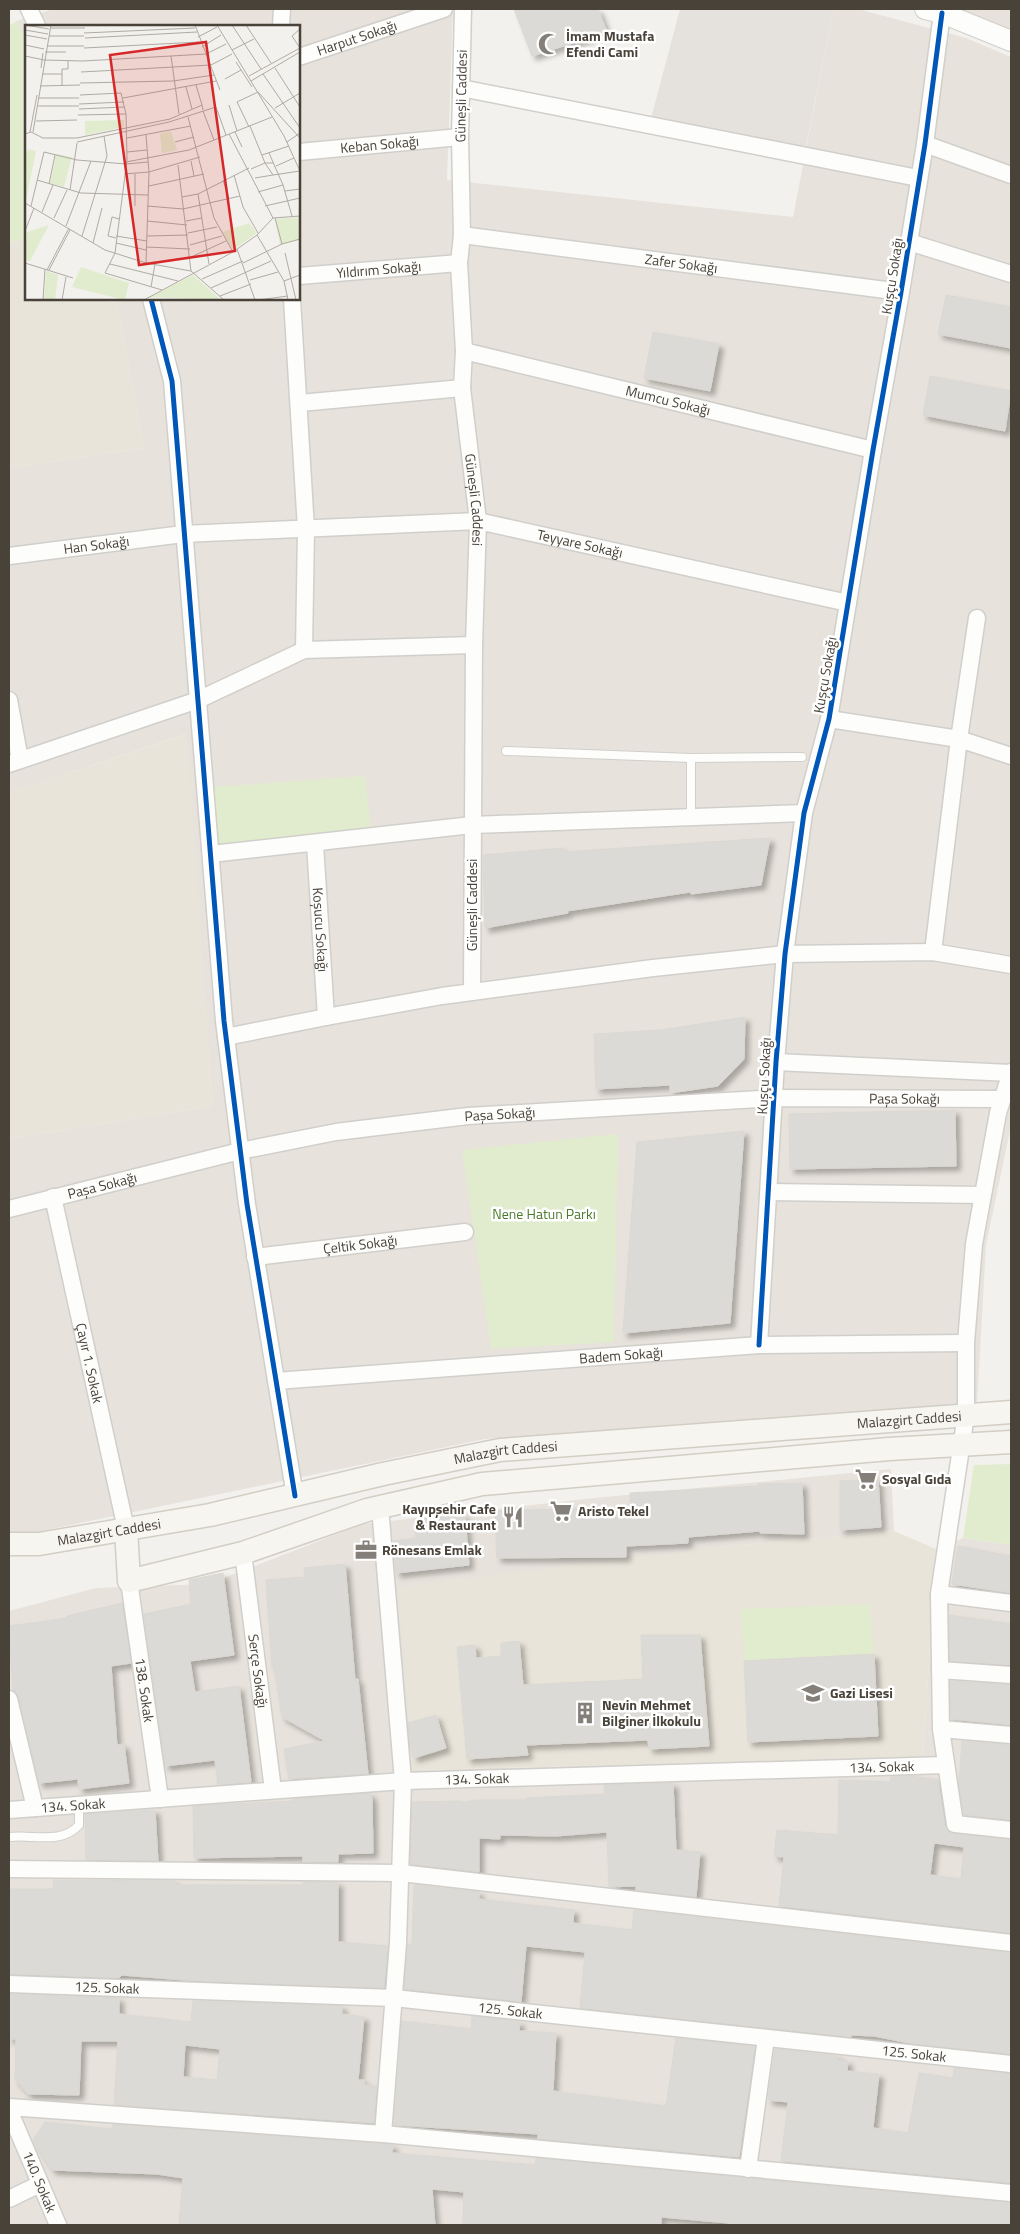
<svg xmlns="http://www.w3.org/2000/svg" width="1020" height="2234" font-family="'Titillium Web',sans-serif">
<defs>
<filter id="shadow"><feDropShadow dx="4.5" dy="4.5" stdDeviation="2.5" flood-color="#0004"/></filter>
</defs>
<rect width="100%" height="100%" fill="#f3f1ed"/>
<g fill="#e7e2db">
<path d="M 53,9 L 453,9 L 447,180 L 793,217 L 833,9 L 858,9 L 966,38 L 1011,57 L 1011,1126 L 986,1245 L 977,1404 L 485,1439 L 37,1532 L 9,1532 L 9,1139 L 212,1106 L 186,734 L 9,793 L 9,468 L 144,448 L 116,299 L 299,299 L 299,26 L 26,26 L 26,43 L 17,21 Z"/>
<path d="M 955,9 L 1011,9 L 1011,30 Z"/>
<path d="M 891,1469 L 894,1531 L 720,1547 L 414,1770 L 923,1758 L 936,1549 L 963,1538 L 1011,1545 L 1011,2225 L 9,2225 L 9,1611 L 96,1588 L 208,1584 L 363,1524 L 585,1499 Z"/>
</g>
<path fill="#e5e1dd" d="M 680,9 L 833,9 L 804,157 L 649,126 Z"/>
<g fill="#e9e4d9">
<path d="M 26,239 L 26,299 L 116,299 L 144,448 L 9,468 L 9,242 Z"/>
<path d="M 187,734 L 212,1106 L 9,1139 L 9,793 Z"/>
<path d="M 894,1531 L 936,1549 L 923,1758 L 414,1770 L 398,1587 L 720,1547 Z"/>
</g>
<g fill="#e1ecce">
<path d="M 17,21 L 26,43 L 26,239 L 9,242 L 9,26 Z"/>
<path d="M 365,776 L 371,829 L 222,845 L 217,838 L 213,787 Z"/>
<path d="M 618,1134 L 614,1342 L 491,1349 L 462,1150 Z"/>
<path d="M 1011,1464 L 1011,1545 L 963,1538 L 974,1465 Z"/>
<path d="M 870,1604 L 874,1654 L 744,1661 L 741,1609 Z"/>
</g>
<g fill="#dcdad6" stroke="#dbd8d3" fill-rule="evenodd" filter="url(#shadow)">
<path d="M 514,9 L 598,9 L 607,32 L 532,56 Z"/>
<path d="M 946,295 L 1011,307 L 1011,348 L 938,334 Z"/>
<path d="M 653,332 L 719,344 L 710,391 L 644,378 Z"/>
<path d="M 930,376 L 1011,391 L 1005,431 L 923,415 Z"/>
<path d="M 770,838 L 761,885 L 691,894 L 690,892 L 567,911 L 568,913 L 485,928 L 483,855 L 562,848 L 563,852 Z"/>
<path d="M 745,1017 L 744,1059 L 718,1086 L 670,1093 L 670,1085 L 596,1089 L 594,1034 L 661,1030 Z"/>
<path d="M 955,1110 L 956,1166 L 790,1169 L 789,1114 Z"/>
<path d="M 744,1131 L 730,1323 L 623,1333 L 637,1142 Z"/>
<path d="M 878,1479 L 881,1527 L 840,1530 L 840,1481 Z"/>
<path d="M 802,1483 L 804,1534 L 760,1533 L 760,1531 L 688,1537 L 688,1543 L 626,1546 L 626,1557 L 497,1558 L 495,1511 L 631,1507 L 630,1493 L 758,1486 L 758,1484 Z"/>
<path d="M 465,1515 L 469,1565 L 396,1573 L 393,1541 L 416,1538 L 415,1519 Z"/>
<path d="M 958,1546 L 1011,1556 L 1011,1593 L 952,1584 Z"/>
<path d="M 345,1564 L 355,1679 L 358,1679 L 368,1774 L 289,1779 L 284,1749 L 325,1741 L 282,1717 L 274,1666 L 272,1666 L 266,1580 L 305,1577 L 304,1568 Z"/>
<path d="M 223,1573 L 234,1655 L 190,1661 L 195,1692 L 239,1686 L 251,1782 L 218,1785 L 215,1760 L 165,1766 L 144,1614 L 191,1604 L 189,1580 Z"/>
<path d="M 122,1603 L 131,1663 L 111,1666 L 117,1745 L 124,1744 L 129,1783 L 79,1789 L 78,1779 L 39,1783 L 19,1697 L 13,1690 L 9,1626 L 67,1618 L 67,1616 Z"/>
<path d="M 949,1615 L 1011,1624 L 1011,1665 L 950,1661 Z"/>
<path d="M 641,1635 L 700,1635 L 709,1746 L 649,1749 L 648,1740 L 526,1745 L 528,1755 L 467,1759 L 457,1647 L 475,1645 L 476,1658 L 501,1656 L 501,1643 L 519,1641 L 523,1685 L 643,1679 Z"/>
<path d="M 874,1654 L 878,1736 L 748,1742 L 744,1661 Z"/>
<path d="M 950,1681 L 1011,1685 L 1011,1725 L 951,1719 Z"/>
<path d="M 436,1715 L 446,1748 L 414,1758 L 410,1746 L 408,1723 Z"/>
<path d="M 962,1741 L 1011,1745 L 1011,1820 L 964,1815 L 959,1784 Z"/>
<path d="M 910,1776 L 938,1780 L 945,1825 L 949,1832 L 1011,1840 L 1011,1933 L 779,1906 L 784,1857 L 774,1856 L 777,1830 L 838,1835 L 839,1780 L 890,1782 L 891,1777 ZM 934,1843 L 964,1847 L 961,1879 L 930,1875 Z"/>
<path d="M 673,1783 L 676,1850 L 700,1852 L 696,1897 L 636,1890 L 636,1886 L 609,1887 L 607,1832 L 556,1836 L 500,1835 L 500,1839 L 479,1838 L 479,1872 L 410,1864 L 412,1802 L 461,1801 L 462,1803 L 475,1800 L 526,1800 L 526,1798 L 605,1794 L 604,1785 Z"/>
<path d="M 370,1793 L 372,1799 L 373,1853 L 338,1854 L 338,1862 L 303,1862 L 303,1856 L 194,1858 L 193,1806 L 293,1801 L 293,1799 Z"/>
<path d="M 155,1810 L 158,1861 L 86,1860 L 85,1814 Z"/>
<path d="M 53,1880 L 175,1881 L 175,1885 L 303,1885 L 303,1882 L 338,1882 L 338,1942 L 388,1946 L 384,1988 L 195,1981 L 122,1975 L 119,1978 L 9,1974 L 9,1889 L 54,1889 Z"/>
<path d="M 414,1885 L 479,1892 L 479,1899 L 574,1910 L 573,1923 L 632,1930 L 634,1910 L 1011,1953 L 1011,2054 L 914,2044 L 874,2036 L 851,2035 L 851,2037 L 580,2008 L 585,1952 L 526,1946 L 521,2002 L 404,1989 L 408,1944 L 412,1944 Z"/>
<path d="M 9,1994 L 119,1998 L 119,2014 L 191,2022 L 193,2001 L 342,2006 L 342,2014 L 364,2017 L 358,2080 L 364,2080 L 364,2085 L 377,2086 L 374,2123 L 114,2105 L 118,2041 L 81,2041 L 79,2095 L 28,2094 L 15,2079 L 16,2039 L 9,2039 ZM 185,2045 L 220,2049 L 217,2080 L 183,2077 Z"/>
<path d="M 472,2016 L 520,2022 L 519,2031 L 556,2033 L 553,2091 L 666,2106 L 676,2038 L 755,2047 L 739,2157 L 538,2139 L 538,2134 L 394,2125 L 402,2021 L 471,2029 Z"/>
<path d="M 775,2049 L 838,2056 L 837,2060 L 848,2061 L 847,2071 L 879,2074 L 873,2128 L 908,2133 L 919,2073 L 953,2078 L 954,2068 L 1011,2074 L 1011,2183 L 781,2161 L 788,2102 L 768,2100 Z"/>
<path d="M 45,2122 L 112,2129 L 113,2124 L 382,2144 L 393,2145 L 392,2153 L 524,2164 L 535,2165 L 536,2158 L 1011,2203 L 1011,2225 L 729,2225 L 729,2223 L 661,2217 L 661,2225 L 463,2225 L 464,2192 L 432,2189 L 435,2225 L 179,2225 L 183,2178 L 157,2174 L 52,2170 L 33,2140 Z"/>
</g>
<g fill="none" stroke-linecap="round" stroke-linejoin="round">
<g stroke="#d1cfcb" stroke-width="10">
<g id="service">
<path d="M 506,751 L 691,758 L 802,757"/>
<path d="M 691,758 L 691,817"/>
<path d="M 9,1837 C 33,1834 61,1845 79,1825 L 79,1805"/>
</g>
</g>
<g stroke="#d1cfcb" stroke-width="19">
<g id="minor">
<path d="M 29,9 L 37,26"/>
<path id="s1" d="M 463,9 L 460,137 L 462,235 L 459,263 L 464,351 L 462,388 L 478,521 L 474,645 L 472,992"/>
<path d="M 281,26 L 282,9"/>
<path id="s2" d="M 299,57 L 444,9"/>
<path d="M 461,88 L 918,178"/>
<path d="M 925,144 L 1011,175"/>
<path id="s3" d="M 299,152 L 460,137"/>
<path id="s4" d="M 462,235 L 901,292"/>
<path d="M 909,242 L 1011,274"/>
<path id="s5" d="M 299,276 L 459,263"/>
<path d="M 151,299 L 172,381 L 224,1021 L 247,1204 L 295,1496"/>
<path d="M 292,299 L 306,529 L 304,650"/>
<path id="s6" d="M 464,351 L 873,450"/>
<path d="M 300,403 L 462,388"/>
<path id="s7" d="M 9,556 L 183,534 L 478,521 L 848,603"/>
<path d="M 9,700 L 20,760"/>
<path d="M 829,719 L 959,739 L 1011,756"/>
<path d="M 9,764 L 198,700 L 304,650 L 474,645"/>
<path id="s8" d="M 315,844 L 326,1017"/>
<path d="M 211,854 L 472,825 L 804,813"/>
<path d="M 933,952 L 959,739 L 977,618"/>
<path d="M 226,1037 L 326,1017 L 442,996 L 653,968 L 785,954 L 933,952 L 1011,965"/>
<path d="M 776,1062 L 1011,1073"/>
<path d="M 1011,1072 L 998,1113 L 974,1244 L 966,1343 L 966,1415 L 939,1594 L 941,1729 L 955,1824 L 1011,1830"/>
<path d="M 769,1192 L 983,1195"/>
<path id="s9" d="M 53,1197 L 126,1529"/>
<path id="s10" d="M 9,1209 L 240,1151 L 336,1132 L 468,1116 L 775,1098 L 1002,1099"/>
<path id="s11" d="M 255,1257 L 465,1232"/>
<path d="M 759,1345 L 776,1062 L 785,954 L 804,813 L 829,719 L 873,450 L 901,292 L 925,144 L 942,13"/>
<path id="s12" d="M 276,1381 L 759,1345 L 966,1343"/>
<path d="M 380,1507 L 403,1781 L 398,1943 L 383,2134"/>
<path id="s13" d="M 243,1553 L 273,1790"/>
<path id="s14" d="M 129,1581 L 160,1799"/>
<path d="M 939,1594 L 1011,1603"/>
<path d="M 940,1670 L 1011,1675"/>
<path d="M 9,1699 L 35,1808"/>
<path d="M 941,1729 L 1011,1735"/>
<path id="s15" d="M 9,1810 L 403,1781 L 946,1765"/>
<path d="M 9,1869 L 401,1873 L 1011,1943"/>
<path id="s16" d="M 9,1984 L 394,1998 L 1011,2064"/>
<path d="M 9,2107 L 383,2134 L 1011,2193"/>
<path id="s17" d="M 9,2110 L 58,2225"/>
<path d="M 748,2169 L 766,2038"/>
<path d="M 9,2199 L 40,2184"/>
</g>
</g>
<g stroke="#d1cfcb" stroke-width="22">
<path id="tertiary" d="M 925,9 L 942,13 L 1011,41"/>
</g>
<g stroke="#d2cec4" stroke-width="25">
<g id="secondary">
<path d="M 126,1529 L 129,1581 L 243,1553 L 367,1510 L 482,1484 L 889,1449 L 1011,1442"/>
<path id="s18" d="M 9,1544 L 39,1544 L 210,1515 L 383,1474 L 500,1450 L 1011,1412"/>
</g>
</g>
<use href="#service" stroke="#fdfdfc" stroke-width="8"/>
<use href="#minor" stroke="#fdfdfc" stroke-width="16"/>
<use href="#tertiary" stroke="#fdfdfc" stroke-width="20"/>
<use href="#secondary" stroke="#f7f5f0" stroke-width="22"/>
<g stroke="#fff" stroke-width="8">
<g id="cycleway">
<path d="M 151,299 L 172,381 L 224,1021 L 247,1204 L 295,1496"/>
<path d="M 759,1345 L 776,1062 L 785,954 L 804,813 L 829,719 L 873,450 L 901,292 L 925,144 L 942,13"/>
</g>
</g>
<use href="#cycleway" stroke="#0057b8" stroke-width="5"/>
</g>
<defs>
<g id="mosque-bare" transform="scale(1.725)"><path d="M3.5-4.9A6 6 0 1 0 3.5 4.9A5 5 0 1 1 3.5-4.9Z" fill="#847f78" stroke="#fff" stroke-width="2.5" paint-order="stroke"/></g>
<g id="supermarket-bare" transform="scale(1.725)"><path d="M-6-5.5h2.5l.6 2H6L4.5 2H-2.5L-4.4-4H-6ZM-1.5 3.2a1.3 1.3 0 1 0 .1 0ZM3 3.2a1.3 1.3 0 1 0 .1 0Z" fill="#847f78" stroke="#fff" stroke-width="2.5" paint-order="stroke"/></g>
<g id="restaurant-bare" transform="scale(1.725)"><path d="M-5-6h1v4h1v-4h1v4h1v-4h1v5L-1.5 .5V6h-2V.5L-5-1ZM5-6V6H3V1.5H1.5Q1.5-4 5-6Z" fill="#847f78" stroke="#fff" stroke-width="2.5" paint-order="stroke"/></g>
<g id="office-bare" transform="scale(1.725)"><path d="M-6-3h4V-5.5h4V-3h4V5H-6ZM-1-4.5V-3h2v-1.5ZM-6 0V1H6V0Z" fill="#847f78" stroke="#fff" stroke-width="2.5" paint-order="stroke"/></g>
<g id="school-bare" transform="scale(1.725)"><path d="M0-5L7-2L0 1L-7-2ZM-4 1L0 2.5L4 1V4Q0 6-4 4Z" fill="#847f78" stroke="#fff" stroke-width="2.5" paint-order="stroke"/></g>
<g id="building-bare" transform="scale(1.725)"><path d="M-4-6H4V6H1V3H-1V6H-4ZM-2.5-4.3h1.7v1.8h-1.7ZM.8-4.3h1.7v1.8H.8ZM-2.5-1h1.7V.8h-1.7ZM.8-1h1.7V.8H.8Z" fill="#847f78" stroke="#fff" stroke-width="2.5" paint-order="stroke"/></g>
</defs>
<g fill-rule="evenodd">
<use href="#mosque-bare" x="549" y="44"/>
<use href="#supermarket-bare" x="866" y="1479"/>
<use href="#supermarket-bare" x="561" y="1511"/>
<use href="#restaurant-bare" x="513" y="1517"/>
<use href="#office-bare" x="366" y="1550"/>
<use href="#school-bare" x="813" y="1693"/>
<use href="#building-bare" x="585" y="1713"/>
</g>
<g text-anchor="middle" stroke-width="5" stroke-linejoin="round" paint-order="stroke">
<g font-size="14" font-weight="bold" fill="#494239" stroke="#fff" text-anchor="start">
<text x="566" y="41">İmam Mustafa<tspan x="566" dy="16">Efendi Cami</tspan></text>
<text x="882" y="1484">Sosyal Gıda</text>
<text x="496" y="1514" text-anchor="end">Kayıpşehir Cafe<tspan x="496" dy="16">&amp; Restaurant</tspan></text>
<text x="578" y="1516">Aristo Tekel</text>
<text x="382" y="1555">Rönesans Emlak</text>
<text x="830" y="1698">Gazi Lisesi</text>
<text x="602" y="1710">Nevin Mehmet<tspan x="602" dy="16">Bilginer İlkokulu</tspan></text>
</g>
<g font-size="14" fill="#494239" stroke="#fff">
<text dy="5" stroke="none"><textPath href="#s2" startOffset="61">Harput Sokağı</textPath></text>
<text transform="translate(461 96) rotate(-89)" y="5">Güneşli Caddesi</text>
<text dy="5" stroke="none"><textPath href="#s3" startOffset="81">Keban Sokağı</textPath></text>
<text dy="5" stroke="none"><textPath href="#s4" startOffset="221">Zafer Sokağı</textPath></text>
<text dy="5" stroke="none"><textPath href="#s5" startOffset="80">Yıldırım Sokağı</textPath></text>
<text transform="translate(892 276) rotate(-81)" y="5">Kuşçu Sokağı</text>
<text dy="5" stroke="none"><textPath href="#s6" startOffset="210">Mumcu Sokağı</textPath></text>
<text dy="5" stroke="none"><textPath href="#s1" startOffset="492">Güneşli Caddesi</textPath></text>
<text dy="5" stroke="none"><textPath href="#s7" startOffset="575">Teyyare Sokağı</textPath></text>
<text dy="5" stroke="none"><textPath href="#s7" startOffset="88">Han Sokağı</textPath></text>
<text transform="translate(825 675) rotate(-80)" y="5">Kuşçu Sokağı</text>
<text transform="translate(472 905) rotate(-90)" y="5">Güneşli Caddesi</text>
<text dy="5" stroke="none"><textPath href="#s8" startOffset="86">Koşucu Sokağı</textPath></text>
<text transform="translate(764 1076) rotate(-87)" y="5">Kuşçu Sokağı</text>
<text dy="5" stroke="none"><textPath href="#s10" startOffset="906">Paşa Sokağı</textPath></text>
<text dy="5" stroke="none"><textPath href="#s10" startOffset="501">Paşa Sokağı</textPath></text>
<text dy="5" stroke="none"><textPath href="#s10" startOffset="96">Paşa Sokağı</textPath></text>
<text dy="5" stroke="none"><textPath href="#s11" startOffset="106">Çeltik Sokağı</textPath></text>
<text dy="5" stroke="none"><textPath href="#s12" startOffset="346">Badem Sokağı</textPath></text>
<text dy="5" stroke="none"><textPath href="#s9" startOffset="170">Çayır 1. Sokak</textPath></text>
<text dy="5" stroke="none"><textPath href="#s18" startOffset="911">Malazgirt Caddesi</textPath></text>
<text dy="5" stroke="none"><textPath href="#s18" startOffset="506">Malazgirt Caddesi</textPath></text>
<text dy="5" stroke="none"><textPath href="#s18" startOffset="101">Malazgirt Caddesi</textPath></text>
<text dy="5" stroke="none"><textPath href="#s13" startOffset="119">Serçe Sokağı</textPath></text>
<text dy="5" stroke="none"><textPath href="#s14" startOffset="110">138. Sokak</textPath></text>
<text dy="5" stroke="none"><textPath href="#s15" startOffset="874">134. Sokak</textPath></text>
<text dy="5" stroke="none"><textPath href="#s15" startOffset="469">134. Sokak</textPath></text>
<text dy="5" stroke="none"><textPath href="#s15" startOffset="64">134. Sokak</textPath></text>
<text dy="5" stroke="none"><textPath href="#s16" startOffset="98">125. Sokak</textPath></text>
<text dy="5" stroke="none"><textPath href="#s16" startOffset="502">125. Sokak</textPath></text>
<text dy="5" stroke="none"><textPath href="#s16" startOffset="908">125. Sokak</textPath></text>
<text dy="5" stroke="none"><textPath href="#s17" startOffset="78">140. Sokak</textPath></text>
</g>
<g font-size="14" fill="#4c7b2c" stroke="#fff">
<text x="544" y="1219">Nene Hatun Parkı</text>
</g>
</g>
<g transform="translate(25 25)">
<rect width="275" height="275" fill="#f3f1ed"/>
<path d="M 99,95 L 99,102 L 60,110 L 60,96 ZM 146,106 L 152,125 L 137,128 L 135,109 ZM 3,124 L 11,126 L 1,175 L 0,130 ZM 31,129 L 47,132 L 39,162 L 25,158 ZM 275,192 L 275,215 L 255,220 L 250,194 ZM 224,198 L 232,208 L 208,225 L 197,207 ZM 24,200 L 5,236 L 0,235 L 2,207 ZM 56,242 L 104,258 L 100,275 L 47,262 ZM 21,246 L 33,250 L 30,275 L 19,275 ZM 168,250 L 196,275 L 122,272 L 137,266 Z" fill="#e1ecce"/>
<path fill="none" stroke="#afaba5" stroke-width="1" d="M 0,0 L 24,4M 170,0 L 195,65M 192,0 L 259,111 L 275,146M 207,0 L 236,44M 221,0 L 246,38M 26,3 L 60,3M 0,5 L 23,9M 59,8 L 170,3M 0,10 L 22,14M 24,11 L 59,11M 173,12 L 192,2M 60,13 L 172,7M 0,20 L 19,24M 22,21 L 59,21M 177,22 L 196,10M 59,23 L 174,17M 275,23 L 267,11 L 275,4M 207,25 L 229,14M 20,27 L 41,27M 0,31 L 19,35 L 58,36 L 146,31 L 181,29 L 201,19M 146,31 L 154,89M 211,37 L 227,62M 16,43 L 18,28M 250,43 L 275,82M 56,47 L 186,40 L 207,29M 17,49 L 37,49 L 37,61M 37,49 L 37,44 L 43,44 L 43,36M 238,49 L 275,103M 224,51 L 275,23M 200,54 L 216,45M 226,56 L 275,27M 55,58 L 148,56 L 189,50M 171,60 L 177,80M 15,61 L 55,60M 161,62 L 167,84M 55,70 L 96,68 L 101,89 L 102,135 L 90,228 L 80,248 L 137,265M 13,73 L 54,73M 98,73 L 191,56M 54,79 L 99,77M 204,80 L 212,106M 13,81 L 54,81M 191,82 L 201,110M 250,83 L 275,68M 54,84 L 99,82M 178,86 L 189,115M 53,90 L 101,89M 163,92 L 189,193 L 208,227M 11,96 L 52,95M 225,101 L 240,138 L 226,144M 224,102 L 212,77 L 233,67 L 275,113M 5,107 L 12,70M 8,107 L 26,0M 210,107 L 217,122M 0,109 L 6,107 L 18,113 L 52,113 L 145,94 L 177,80 L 178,85M 204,109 L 248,193M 121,110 L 124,147 L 121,238M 102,113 L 166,101M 52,117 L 144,97 L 191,82M 150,117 L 169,112M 262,117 L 275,108M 102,127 L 122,125M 244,128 L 258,160 L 267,191M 237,130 L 264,121M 166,136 L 169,151M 101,137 L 164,125 L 247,92M 248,138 L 240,138 L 248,150 L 275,146M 153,140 L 166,246M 251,141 L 269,133M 99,149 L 124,147 L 175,132M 110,149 L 110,181M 209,150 L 218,182 L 233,208M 230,153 L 248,150M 12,155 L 56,168 L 123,170M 198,155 L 204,174M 24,159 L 30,130M 124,161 L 179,149M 45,165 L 52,118M 260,166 L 275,164M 233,167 L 258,160M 173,169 L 184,239M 157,172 L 173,169 L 224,143M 0,178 L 80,225 L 121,238 L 166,246 L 199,275M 6,181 L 19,127 L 52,135 L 101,139 L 123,137M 122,181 L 158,184 L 215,171M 240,181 L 275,173M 17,187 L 28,160M 29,193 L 42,165M 250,193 L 257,219 L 275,214M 122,196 L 162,200M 161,196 L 177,193M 41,201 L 66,136M 0,206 L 9,183M 163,208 L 192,202M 232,210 L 259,256 L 263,275M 57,211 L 82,131 L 79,111M 91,211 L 122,216M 122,211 L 163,210M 91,213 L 83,211 L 87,192 L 94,194M 68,218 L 77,183M 91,218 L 121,225M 165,220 L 197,211M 121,222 L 165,224M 212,224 L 230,275M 260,228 L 271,275M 166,232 L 201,216M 0,238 L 48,253M 218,238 L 257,219M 85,239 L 153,256M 22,245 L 44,203M 24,245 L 45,205M 177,254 L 218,236M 225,255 L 253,247M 259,256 L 275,250M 126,262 L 130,239M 186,263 L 246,236M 195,271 L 226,259M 18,275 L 20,244M 37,275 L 41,252M 119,275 L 208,227 L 232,210 L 248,193 L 275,191M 233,275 L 263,271"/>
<path fill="#d62828" fill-opacity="0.15" stroke="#d62828" stroke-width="2.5" d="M 181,17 L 210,226 L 114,240 L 85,30 Z"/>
<rect width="275" height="275" fill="none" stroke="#494239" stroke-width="2.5"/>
</g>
<rect width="1020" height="2234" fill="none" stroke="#494239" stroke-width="20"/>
</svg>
